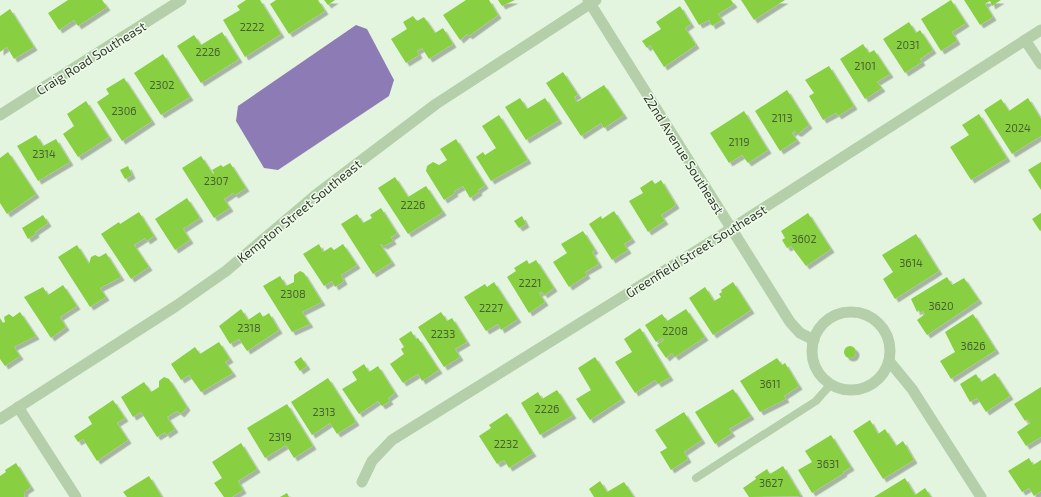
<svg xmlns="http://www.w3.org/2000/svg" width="1041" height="497" font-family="'Exo 2',sans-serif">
<defs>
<filter id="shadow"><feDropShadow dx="3.5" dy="3.5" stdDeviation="0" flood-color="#0004"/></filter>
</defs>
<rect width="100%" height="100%" fill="#e4f5df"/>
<path fill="#8d7bb5" d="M 356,25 L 367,29 L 394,80 L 389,96 L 278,170 L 264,168 L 236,121 L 238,106 Z"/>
<g fill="#88d042" filter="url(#shadow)">
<path d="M 68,0 L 102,0 L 107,7 L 78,26 L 74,20 L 59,30 L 48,13 Z"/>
<path d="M 246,0 L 260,0 L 281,34 L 245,57 L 223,20 L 240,10 L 237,6 Z"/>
<path d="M 276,0 L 318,0 L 325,11 L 289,34 L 270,4 Z"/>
<path d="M 324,0 L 335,0 L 328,5 Z"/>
<path d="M 466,0 L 489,0 L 498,15 L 469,36 L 467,34 L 460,40 L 443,15 Z"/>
<path d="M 498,0 L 515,0 L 502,6 Z"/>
<path d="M 684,0 L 731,0 L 734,4 L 718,14 L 722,20 L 712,26 L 709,20 L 699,25 Z"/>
<path d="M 741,0 L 785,0 L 754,20 Z"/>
<path d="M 951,0 L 966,23 L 952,32 L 957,41 L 941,51 L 921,19 Z"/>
<path d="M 964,0 L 1001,0 L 992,6 L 990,1 L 985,4 L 993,17 L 980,25 Z"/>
<path d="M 680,6 L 691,24 L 685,28 L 696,45 L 664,67 L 650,45 L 647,48 L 642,41 L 661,29 L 656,22 Z"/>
<path d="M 10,9 L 34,47 L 14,59 L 7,47 L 0,52 L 0,16 Z"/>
<path d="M 413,16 L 417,21 L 424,17 L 435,33 L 443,28 L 453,44 L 429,59 L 422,48 L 417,51 L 419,55 L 406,63 L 391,39 L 407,29 L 403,22 Z"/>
<path d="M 909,22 L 916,33 L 920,30 L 933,50 L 920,59 L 922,62 L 905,73 L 883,39 Z"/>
<path d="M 222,32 L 239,59 L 201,83 L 177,46 L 194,35 L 201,45 Z"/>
<path d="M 863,44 L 869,53 L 874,50 L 890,74 L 877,82 L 882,88 L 865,99 L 840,59 Z"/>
<path d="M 163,54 L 190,97 L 161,115 L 134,73 Z"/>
<path d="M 829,66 L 854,106 L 838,116 L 836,113 L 823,120 L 809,96 L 814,93 L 805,80 Z"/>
<path d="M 563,72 L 578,95 L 574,97 L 577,102 L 604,85 L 624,115 L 604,128 L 601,123 L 581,136 L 546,83 Z"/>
<path d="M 124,78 L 152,121 L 122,141 L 97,102 L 109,94 L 106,89 Z"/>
<path d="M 787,90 L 809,125 L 799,133 L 796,133 L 795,131 L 792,133 L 797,140 L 780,151 L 755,111 Z"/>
<path d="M 520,98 L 527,109 L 545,98 L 559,120 L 526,140 L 505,107 Z"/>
<path d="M 1028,98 L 1041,119 L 1041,136 L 1012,154 L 984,110 L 1001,99 L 1009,111 Z"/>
<path d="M 86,101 L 109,137 L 78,157 L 63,134 L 74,126 L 67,114 Z"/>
<path d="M 744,111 L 768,150 L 748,163 L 742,155 L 729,163 L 710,133 Z"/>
<path d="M 979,114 L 1007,158 L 971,180 L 950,147 L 969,135 L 962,125 Z"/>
<path d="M 499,115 L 528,160 L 491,181 L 476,157 L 483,152 L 485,155 L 496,148 L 482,126 Z"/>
<path d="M 36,135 L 43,146 L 56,139 L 70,162 L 38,181 L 17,146 Z"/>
<path d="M 456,139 L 485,185 L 478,190 L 479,192 L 470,198 L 463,186 L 454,191 L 455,193 L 444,200 L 426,171 L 427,166 L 433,162 L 439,165 L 447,160 L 440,149 Z"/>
<path d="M 8,152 L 36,194 L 7,214 L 0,203 L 0,158 Z"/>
<path d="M 201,156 L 213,174 L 214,173 L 212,170 L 221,165 L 223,167 L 230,163 L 246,188 L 235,195 L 233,193 L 224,199 L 230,208 L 214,218 L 182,168 Z"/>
<path d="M 1041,162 L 1041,190 L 1028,170 Z"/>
<path d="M 128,166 L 132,175 L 125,179 L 120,170 Z"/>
<path d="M 395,177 L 408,197 L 426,186 L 443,212 L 408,234 L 378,188 Z"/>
<path d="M 652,180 L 655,184 L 661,180 L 676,205 L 661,215 L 665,221 L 648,232 L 629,201 L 643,193 L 640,188 Z"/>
<path d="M 187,198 L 200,218 L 183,229 L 190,240 L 175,250 L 155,219 Z"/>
<path d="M 381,208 L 397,233 L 391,237 L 393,241 L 384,246 L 380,244 L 392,262 L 373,274 L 341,224 L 357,214 L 363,223 L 372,218 L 370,215 Z"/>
<path d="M 614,211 L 632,239 L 624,244 L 628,250 L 612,260 L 589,224 L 601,216 L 602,219 Z"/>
<path d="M 139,212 L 154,236 L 147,241 L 145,238 L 134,245 L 149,267 L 131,279 L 101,234 L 119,222 L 120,224 Z"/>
<path d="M 808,213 L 831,249 L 806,266 L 791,246 L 787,248 L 782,240 L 785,238 L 781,231 Z"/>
<path d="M 1041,213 L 1041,230 L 1040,231 L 1032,219 Z"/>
<path d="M 43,215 L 48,223 L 35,232 L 36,234 L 28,239 L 22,228 Z"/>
<path d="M 522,216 L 526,224 L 519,228 L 514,221 Z"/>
<path d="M 583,231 L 595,250 L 592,252 L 599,264 L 585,272 L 587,275 L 569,287 L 553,262 L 567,253 L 561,244 Z"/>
<path d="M 916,234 L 939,271 L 895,299 L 883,279 L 893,272 L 882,255 Z"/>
<path d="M 319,244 L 323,252 L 331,247 L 334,250 L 343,244 L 357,265 L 341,275 L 344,281 L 335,287 L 332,281 L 324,286 L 303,254 Z"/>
<path d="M 77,245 L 89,264 L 91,257 L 95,255 L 99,257 L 106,253 L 121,277 L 100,288 L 106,297 L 90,307 L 58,257 Z"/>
<path d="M 527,260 L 529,264 L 536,260 L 554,288 L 544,295 L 542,292 L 539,293 L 545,302 L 529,313 L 507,277 L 516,271 L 514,268 Z"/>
<path d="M 300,271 L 304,273 L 322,302 L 302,312 L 310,324 L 292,332 L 263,286 L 280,276 L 286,286 L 294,282 L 294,275 Z"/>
<path d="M 947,277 L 952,285 L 964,278 L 979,300 L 927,335 L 917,320 L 925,314 L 923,311 L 920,313 L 919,310 L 917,312 L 911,299 Z"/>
<path d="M 494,282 L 518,319 L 501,330 L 498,324 L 486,331 L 464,297 L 485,284 L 487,287 Z"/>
<path d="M 733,282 L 751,310 L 713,335 L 689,298 L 705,287 L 714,301 L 721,297 L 719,294 L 722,292 L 721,290 Z"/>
<path d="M 63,285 L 77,306 L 60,317 L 66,327 L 51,338 L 24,297 L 43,287 L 48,295 Z"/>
<path d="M 241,309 L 248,320 L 260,312 L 263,317 L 269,313 L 279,330 L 247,351 L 239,339 L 230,344 L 219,326 Z"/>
<path d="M 686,309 L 705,337 L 675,357 L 672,353 L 666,358 L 657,345 L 664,340 L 662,338 L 656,342 L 645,325 L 662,314 L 667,321 Z"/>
<path d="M 20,312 L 36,336 L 14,347 L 20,356 L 5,366 L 0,359 L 0,318 L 3,323 L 5,322 L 4,317 L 9,314 L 13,317 Z"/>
<path d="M 441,312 L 447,321 L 452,318 L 467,342 L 455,349 L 460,357 L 444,367 L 418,327 Z"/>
<path d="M 973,314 L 996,350 L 951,379 L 940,361 L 955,352 L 945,332 Z"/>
<path d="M 640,328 L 670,377 L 658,384 L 655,380 L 635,393 L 615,362 L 632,352 L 624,339 Z"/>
<path d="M 411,331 L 416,339 L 418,338 L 439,370 L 422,381 L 418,374 L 403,383 L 390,364 L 404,354 L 401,349 L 404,347 L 399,339 Z"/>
<path d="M 219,342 L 230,359 L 225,362 L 233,373 L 201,392 L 189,375 L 181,380 L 171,364 L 195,347 L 200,354 Z"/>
<circle cx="850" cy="352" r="6"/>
<path d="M 301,357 L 307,366 L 300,371 L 294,362 Z"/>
<path d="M 595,357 L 622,399 L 590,420 L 576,399 L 591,390 L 578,368 Z"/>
<path d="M 777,358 L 782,365 L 785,363 L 799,386 L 784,396 L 786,399 L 760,412 L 740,381 Z"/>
<path d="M 364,364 L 369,372 L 378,366 L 395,393 L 388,398 L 390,401 L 382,406 L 378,401 L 359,414 L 342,389 L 357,380 L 352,372 Z"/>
<path d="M 995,373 L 1010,396 L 986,412 L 977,398 L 970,402 L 960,384 L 976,374 L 981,382 Z"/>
<path d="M 164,377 L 169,379 L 187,407 L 181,414 L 177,411 L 167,417 L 175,429 L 166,435 L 165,432 L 157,437 L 141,412 L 133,417 L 121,397 L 144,382 L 151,392 L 159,387 L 159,381 Z"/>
<path d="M 328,378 L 356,422 L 337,434 L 330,423 L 312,435 L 291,402 Z"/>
<path d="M 1041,387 L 1041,437 L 1026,446 L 1017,432 L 1030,423 L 1027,419 L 1025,421 L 1014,404 Z"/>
<path d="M 733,389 L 751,416 L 729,429 L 732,433 L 715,444 L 695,412 Z"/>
<path d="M 557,390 L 573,415 L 540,435 L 521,403 L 538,392 L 542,399 Z"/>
<path d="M 113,400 L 125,418 L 117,423 L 128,440 L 97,461 L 83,439 L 78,442 L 74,436 L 92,424 L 88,417 Z"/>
<path d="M 287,404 L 313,446 L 294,458 L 286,445 L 265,458 L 247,428 Z"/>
<path d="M 684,412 L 702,440 L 684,452 L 688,459 L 671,470 L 660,452 L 667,448 L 655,430 Z"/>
<path d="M 507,413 L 533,453 L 509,468 L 504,460 L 497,464 L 479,436 L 491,428 L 489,425 Z"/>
<path d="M 870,420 L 878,434 L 885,429 L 896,446 L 903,441 L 914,460 L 883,479 L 853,431 Z"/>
<path d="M 831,435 L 851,467 L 843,472 L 844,473 L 812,493 L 798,470 L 812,462 L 805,451 Z"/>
<path d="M 241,443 L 257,469 L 238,481 L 243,490 L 232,497 L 224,497 L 214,483 L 222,478 L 212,462 Z"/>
<path d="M 1029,458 L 1033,465 L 1041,460 L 1041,491 L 1034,496 L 1029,488 L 1022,492 L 1008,471 Z"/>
<path d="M 16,463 L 31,487 L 25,491 L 24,497 L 0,497 L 0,476 L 6,472 L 5,470 Z"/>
<path d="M 783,466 L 801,496 L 749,497 L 743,488 L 756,479 L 755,477 L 767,469 L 770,474 Z"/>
<path d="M 149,476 L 162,497 L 127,497 L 123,492 Z"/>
<path d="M 905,478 L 915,495 L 925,488 L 931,497 L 874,497 Z"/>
<path d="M 600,481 L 607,492 L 624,482 L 634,497 L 594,497 L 589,489 Z"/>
<path d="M 287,493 L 289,497 L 280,497 Z"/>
</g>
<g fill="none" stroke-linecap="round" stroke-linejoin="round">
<path stroke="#b4cfa9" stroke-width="8" d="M 696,478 L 816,401 L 831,384"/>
<g stroke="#b4cfa9" stroke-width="11">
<path d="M 588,0 L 790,322 L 800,333 L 814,340"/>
<path d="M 1025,40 L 1041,64"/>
<path d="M 0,115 L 181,0"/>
<circle cx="851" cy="351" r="39"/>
<path d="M 889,361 L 912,389 L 981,497"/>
<path d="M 18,407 L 76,497"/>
<path d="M 0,419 L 176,306 L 226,271 L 317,194 L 436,104 L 596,0"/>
<path d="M 362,482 L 372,461 L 392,440 L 709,243 L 1041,30"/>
</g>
</g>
<g text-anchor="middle" stroke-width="3" stroke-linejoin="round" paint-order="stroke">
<g font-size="11" fill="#476030">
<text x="252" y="31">2222</text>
<text x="908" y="49">2031</text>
<text x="208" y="56">2226</text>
<text x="865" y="70">2101</text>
<text x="162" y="89">2302</text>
<text x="124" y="115">2306</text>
<text x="782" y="122">2113</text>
<text x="1018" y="132">2024</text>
<text x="739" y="146">2119</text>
<text x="44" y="158">2314</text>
<text x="216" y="185">2307</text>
<text x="413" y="209">2226</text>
<text x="804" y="243">3602</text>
<text x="911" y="267">3614</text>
<text x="530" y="287">2221</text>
<text x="293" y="298">2308</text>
<text x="941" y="310">3620</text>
<text x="491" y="312">2227</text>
<text x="249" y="332">2318</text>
<text x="675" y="335">2208</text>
<text x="443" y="338">2233</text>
<text x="973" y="350">3626</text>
<text x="770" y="388">3611</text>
<text x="547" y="413">2226</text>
<text x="324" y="416">2313</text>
<text x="280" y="441">2319</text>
<text x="506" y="448">2232</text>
<text x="828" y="468">3631</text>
<text x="771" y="487">3627</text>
</g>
<g font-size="13" fill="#313b2a" stroke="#effcec">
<text transform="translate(91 58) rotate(-32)" y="5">Craig Road Southeast</text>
<text transform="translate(684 154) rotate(58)" y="5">22nd Avenue Southeast</text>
<text transform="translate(299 211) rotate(-39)" y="5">Kempton Street Southeast</text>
<text transform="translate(696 251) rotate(-32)" y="5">Greenfield Street Southeast</text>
</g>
</g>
</svg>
